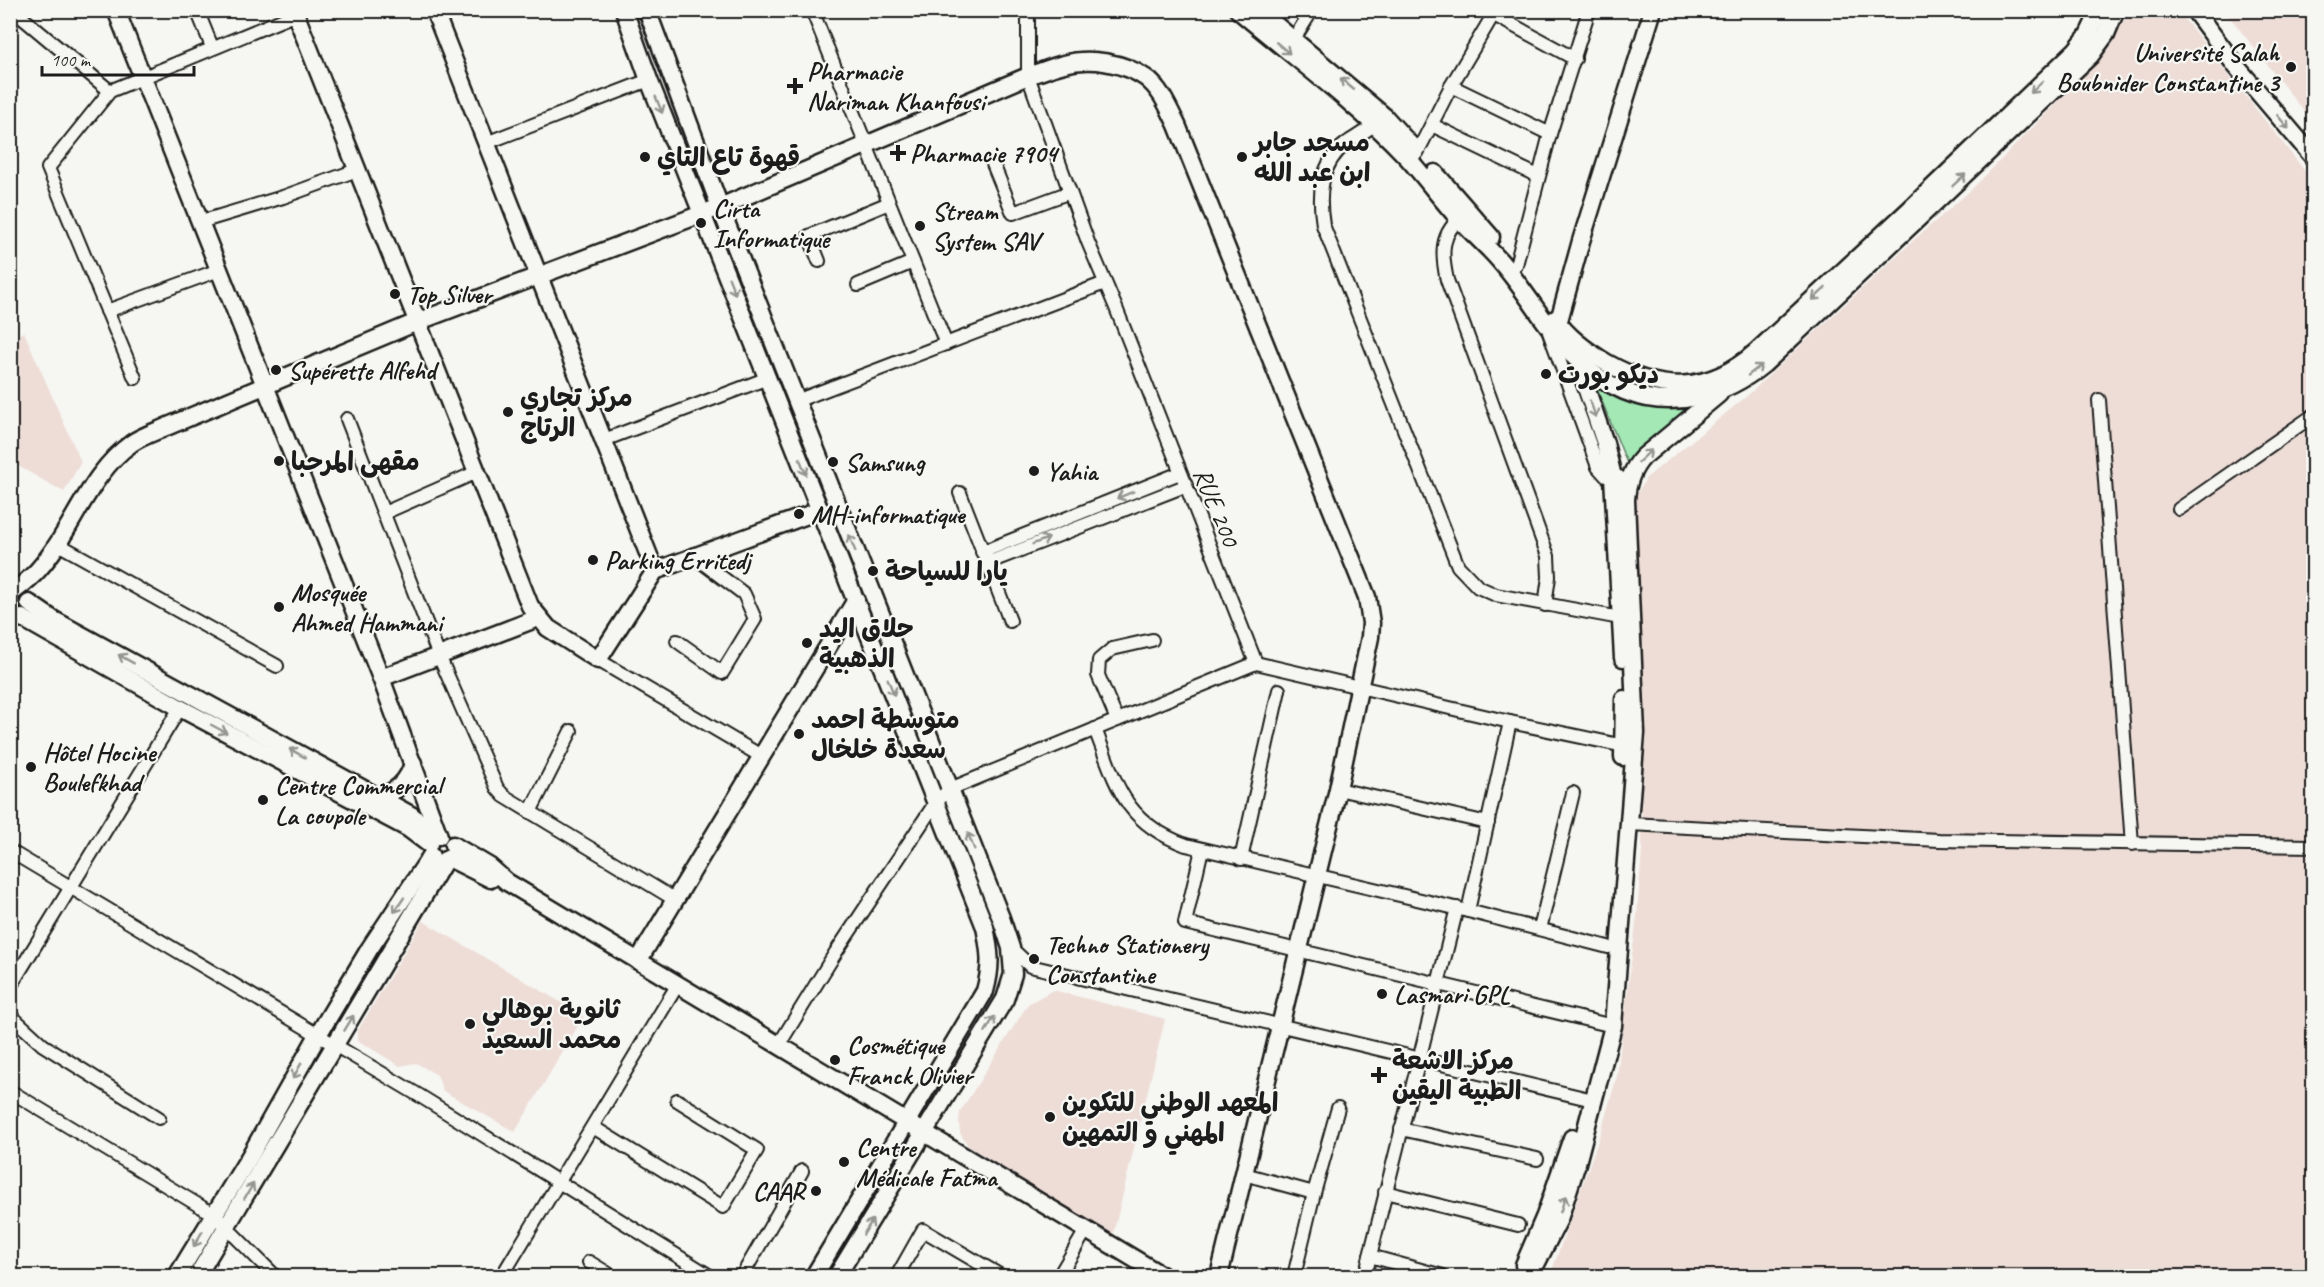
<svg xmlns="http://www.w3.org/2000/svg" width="2324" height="1287" font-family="Caveat,'Playpen Sans Arabic',sans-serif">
<rect width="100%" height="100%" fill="#f6f6f2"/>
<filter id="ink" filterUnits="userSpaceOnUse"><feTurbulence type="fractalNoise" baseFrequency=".0167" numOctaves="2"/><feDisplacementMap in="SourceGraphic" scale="12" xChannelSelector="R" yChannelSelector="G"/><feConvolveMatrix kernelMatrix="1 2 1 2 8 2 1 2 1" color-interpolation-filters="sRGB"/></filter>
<g filter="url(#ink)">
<g fill="#eeddd7">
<path d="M 2129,11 L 2178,11 L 2313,181 L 2313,1276 L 1550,1276 L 1600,1135 L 1617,1076 L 1637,915 L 1642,850 L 1640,666 L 1633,501 L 1646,478 L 1747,396 L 1916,238 L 1971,190 L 2102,57 Z"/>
<path d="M 2225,11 L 2313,11 L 2313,123 Z"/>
<path d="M 24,332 L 81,462 L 64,492 L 11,462 L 11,338 Z"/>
<path d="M 423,921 L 584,1016 L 515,1132 L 443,1091 L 437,1075 L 416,1063 L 400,1066 L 357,1040 L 357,1032 Z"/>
<path d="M 1053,990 L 1165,1019 L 1113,1235 L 968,1146 L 960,1133 L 959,1122 L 960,1112 L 1028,1004 Z"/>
</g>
<path fill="#a4e9b5" stroke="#608268" stroke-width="1.5" d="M 1595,384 L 1619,398 L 1655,407 L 1695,407 L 1631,464 L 1627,463 Z"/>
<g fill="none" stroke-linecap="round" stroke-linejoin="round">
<g stroke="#1c1c1c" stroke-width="16">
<g id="street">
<path d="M 13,10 L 110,91"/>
<path d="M 197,10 L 212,47"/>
<path d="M 812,10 L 946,344"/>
<path d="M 1028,10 L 1028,76 L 1088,242 L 1116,308 L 1256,663 L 1510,722 L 1624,746"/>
<path d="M 1494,15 L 1575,59"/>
<path d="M 1294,39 L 1312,10"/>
<path d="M 1451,86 L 1550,134"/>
<path d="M 1378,121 C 1369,130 1357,136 1347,143 C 1320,163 1318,194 1323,225 L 1458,566 L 1478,587 L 1496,595 L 1620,618"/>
<path d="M 1432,125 L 1538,176"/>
<path d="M 486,143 L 649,80"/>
<path d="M 1417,153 L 1451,86 L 1496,10"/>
<path d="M 993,164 L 1013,213 L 1070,192"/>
<path d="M 1464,215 C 1440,233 1441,253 1447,280 L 1548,556 L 1549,577 L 1545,605"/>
<path d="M 200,222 L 283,197 L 357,170"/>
<path d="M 819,261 L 809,236 L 889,203"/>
<path d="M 1516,265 L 1550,134 L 1589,10"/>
<path d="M 858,285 L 913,262"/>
<path d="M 107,311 L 219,270"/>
<path d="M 1549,332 L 1598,467 L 1606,476 L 1619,477"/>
<path d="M 135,378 L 48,168 L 110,91 L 296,14"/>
<path d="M 2099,400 L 2132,844"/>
<path d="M 796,401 L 1105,283"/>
<path d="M 347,419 L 439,656 L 497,788 L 504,796 L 674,899"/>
<path d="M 604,440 L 768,378"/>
<path d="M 960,493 L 1010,621"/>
<path d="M 2179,509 L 2314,415"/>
<path d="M 384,513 L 477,472"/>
<path d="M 58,544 L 277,666"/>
<path d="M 982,552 L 1180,473"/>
<path d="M 987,563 L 1185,486"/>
<path d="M 677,641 L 722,673 L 755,619 L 744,594 L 695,557"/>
<path d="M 598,660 L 761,756"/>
<path d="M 1117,720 L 1098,675 L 1099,660 L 1112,649 L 1152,640"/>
<path d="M 1095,729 C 1117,786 1124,822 1186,845 L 1468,911 L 1608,947"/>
<path d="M 1338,789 L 1488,823"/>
<path d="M 530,812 L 571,731"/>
<path d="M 1630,824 L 1939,840 L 2314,846"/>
<path d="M 1202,849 L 1185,923 L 1613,1026"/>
<path d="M 10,851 L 420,1096 L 710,1276"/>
<path d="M 1241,859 L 1279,690"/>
<path d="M 1468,911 L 1510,722"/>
<path d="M 1540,929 L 1573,793"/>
<path d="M 1011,948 L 1030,966 L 1593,1100"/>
<path d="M 10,987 L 180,708"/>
<path d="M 10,1015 L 43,1045 L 159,1118"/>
<path d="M 778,1046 L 836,952 L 936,802 L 950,789 L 1256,663"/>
<path d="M 10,1091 L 213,1214 L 275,1276"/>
<path d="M 593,1127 L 723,1207 L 757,1150 L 677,1100"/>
<path d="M 1401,1129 L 1537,1159"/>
<path d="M 1244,1174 L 1314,1193"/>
<path d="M 1385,1192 L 1518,1225"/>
<path d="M 1370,1256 L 1443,1276"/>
<path d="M 589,1262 L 612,1276"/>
<path d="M 502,1276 L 678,984"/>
<path d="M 742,1276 L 802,1171"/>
<path d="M 897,1276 L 923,1230 L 1001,1276"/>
<path d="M 1059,1276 L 1086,1230"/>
<path d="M 1294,1276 L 1314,1193 L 1338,1108"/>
<path d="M 1365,1276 L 1457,908"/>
</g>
</g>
<g stroke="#1c1c1c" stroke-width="21">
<g id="secondary">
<path d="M 116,10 L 381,678 L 439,836"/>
<path d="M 294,10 L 530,606 L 548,628 L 598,660 L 655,571 L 821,510"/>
<path d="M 434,10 L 655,571"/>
<path d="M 624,10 L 649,80 L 985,927 C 990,952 992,966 985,991 L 814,1276"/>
<path d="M 647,10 L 720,207 L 1001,918 L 1011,948 L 1013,974 L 1005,999 L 837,1276"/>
<path d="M 1238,10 C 1295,58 1355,102 1406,156 C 1424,176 1441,199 1459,219 C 1472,233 1487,246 1500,261 C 1542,309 1561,364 1624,391 C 1672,411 1725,396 1764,364 L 2090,56 L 2106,34 L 2116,10"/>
<path d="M 1258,10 L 1384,116 L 1414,149"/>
<path d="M 2194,10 L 2236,66 L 2314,158"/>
<path d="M 1435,173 L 1491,237"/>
<path d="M 1555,319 C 1568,337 1588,352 1607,363 C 1661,393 1708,394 1756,352 L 1909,210 L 2076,50 L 2088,35 L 2100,10"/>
<path d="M 1558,332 L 1558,324 L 1581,241 L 1653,10"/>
<path d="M 1587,360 L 1582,376 L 1605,443 L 1613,477 L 1623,658"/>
<path d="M 13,592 C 22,585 31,578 38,570 C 73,531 88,474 132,443 C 142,436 155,432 166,427 L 417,322 L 720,207 L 1028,76 C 1040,72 1052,67 1064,64 C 1090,57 1123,62 1146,78 C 1161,89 1169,109 1177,125 L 1367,597 L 1371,623 L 1370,637 L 1338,789 L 1219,1276"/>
<path d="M 29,603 L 54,620 L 411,815 L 437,836"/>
<path d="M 22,618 L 180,708 L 409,829 L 429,844"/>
<path d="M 381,678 L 538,618"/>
<path d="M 1623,757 L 1624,699"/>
<path d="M 377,797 C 396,793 408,782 413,763"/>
<path d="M 453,845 L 490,867 L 507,882 L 1163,1276"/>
<path d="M 449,858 L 491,879"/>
<path d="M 638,961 L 856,600"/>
<path d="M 1524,1265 L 1545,1216 L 1572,1138"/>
<path d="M 177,1276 L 250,1156 L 318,1035 L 370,948 L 431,856"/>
<path d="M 197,1276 L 445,860"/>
<path d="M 1530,1276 L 1559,1219 L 1577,1163 L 1613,1026 L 1636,733 L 1626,500 C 1627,482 1632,469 1643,457 L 1719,394"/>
</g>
</g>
<use href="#street" stroke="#f6f6f2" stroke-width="12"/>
<use href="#secondary" stroke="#f6f6f2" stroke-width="16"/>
</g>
<defs><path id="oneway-shaft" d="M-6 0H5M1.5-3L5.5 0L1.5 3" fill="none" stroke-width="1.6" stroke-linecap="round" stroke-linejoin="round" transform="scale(1.5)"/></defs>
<g stroke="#949492">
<use href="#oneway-shaft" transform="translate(1283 48) rotate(40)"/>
<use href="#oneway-shaft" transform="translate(1347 84) rotate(-140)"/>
<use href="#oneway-shaft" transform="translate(2037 87) rotate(136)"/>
<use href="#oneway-shaft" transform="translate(659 105) rotate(68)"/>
<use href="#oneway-shaft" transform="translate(2283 122) rotate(50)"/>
<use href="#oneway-shaft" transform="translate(1959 180) rotate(-43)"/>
<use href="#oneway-shaft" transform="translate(732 286) rotate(68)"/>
<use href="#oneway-shaft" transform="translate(1819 294) rotate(137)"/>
<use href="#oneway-shaft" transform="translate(1755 370) rotate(-38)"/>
<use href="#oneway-shaft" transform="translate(1593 409) rotate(70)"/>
<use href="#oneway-shaft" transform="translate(1645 456) rotate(-43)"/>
<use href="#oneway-shaft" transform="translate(803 467) rotate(68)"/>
<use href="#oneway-shaft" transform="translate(1125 495) rotate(158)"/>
<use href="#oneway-shaft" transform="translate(1041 541) rotate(-21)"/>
<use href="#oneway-shaft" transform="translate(852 543) rotate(-112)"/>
<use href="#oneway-shaft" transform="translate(126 659) rotate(-151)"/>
<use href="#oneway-shaft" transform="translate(891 687) rotate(68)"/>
<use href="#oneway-shaft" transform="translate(219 729) rotate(28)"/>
<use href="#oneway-shaft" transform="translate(297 753) rotate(-151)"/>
<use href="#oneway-shaft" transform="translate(971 841) rotate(-112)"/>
<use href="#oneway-shaft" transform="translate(399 905) rotate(124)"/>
<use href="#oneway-shaft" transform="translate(349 1023) rotate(-59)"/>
<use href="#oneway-shaft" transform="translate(990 1024) rotate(-59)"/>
<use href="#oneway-shaft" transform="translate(297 1071) rotate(119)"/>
<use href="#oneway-shaft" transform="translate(249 1191) rotate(-59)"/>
<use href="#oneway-shaft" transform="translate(1563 1204) rotate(-72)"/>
<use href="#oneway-shaft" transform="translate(868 1227) rotate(-59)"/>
<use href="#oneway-shaft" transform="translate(198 1239) rotate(120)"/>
</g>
</g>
<g fill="#1c1c1c" stroke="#f6f6f2" stroke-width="2">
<circle cx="2291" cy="67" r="6"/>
<path d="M792 77h6v6h6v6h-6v6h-6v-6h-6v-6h6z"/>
<path d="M895 144h6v6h6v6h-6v6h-6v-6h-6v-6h6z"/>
<circle cx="645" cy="157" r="6"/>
<circle cx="1242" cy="157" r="6"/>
<circle cx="701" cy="223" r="6"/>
<circle cx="920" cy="226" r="6"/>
<circle cx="395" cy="294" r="6"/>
<circle cx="276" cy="370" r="6"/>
<circle cx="1546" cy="374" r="6"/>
<circle cx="508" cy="412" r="6"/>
<circle cx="279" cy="461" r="6"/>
<circle cx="833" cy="462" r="6"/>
<circle cx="1034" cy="471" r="6"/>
<circle cx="799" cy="514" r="6"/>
<circle cx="593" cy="560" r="6"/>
<circle cx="873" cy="571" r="6"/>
<circle cx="279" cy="607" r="6"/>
<circle cx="807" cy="643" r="6"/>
<circle cx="799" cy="734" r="6"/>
<circle cx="31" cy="767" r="6"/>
<circle cx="263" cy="800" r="6"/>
<circle cx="1034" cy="959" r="6"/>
<circle cx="1382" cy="994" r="6"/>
<circle cx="470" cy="1024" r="6"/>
<circle cx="835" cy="1060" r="6"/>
<path d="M1376 1066h6v6h6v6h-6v6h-6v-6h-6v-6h6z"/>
<circle cx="1050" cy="1117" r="6"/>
<circle cx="844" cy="1162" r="6"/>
<circle cx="816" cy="1191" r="6"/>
</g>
<g text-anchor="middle" stroke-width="4.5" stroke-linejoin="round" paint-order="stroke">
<g font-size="26" font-weight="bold" fill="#1c1c1c" stroke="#f6f6f2" text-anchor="start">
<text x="2279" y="61" text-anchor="end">Université Salah<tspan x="2279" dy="30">Boubnider Constantine 3</tspan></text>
<text x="807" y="80">Pharmacie<tspan x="807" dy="30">Nariman Khanfousi</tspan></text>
<text x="1254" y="151">مسجد جابر<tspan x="1254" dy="30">ابن عبد الله</tspan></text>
<text x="910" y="162">Pharmacie 7904</text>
<text x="657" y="166">قهوة تاع التاي</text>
<text x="713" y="217">Cirta<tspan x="713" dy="30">Informatique</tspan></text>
<text x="932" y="220">Stream<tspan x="932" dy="30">System SAV</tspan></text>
<text x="407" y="303">Top Silver</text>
<text x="288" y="379">Supérette Alfehd</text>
<text x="1558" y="383">ديكو بورت</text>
<text x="520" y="406">مركز تجاري<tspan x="520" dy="30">الرتاج</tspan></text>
<text x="291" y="470">مقهى المرحبا</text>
<text x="845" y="471">Samsung</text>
<text x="1046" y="480">Yahia</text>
<text x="811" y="523">MH-informatique</text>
<text x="605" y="569">Parking Erritedj</text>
<text x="885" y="580">يارا للسياحة</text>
<text x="291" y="601">Mosquée<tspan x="291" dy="30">Ahmed Hammani</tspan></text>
<text x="819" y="637">حلاق اليد<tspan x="819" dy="30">الذهبية</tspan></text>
<text x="811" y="728">متوسطة احمد<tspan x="811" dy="30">سعدة خلخال</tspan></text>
<text x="43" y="761">Hôtel Hocine<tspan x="43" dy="30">Boulefkhad</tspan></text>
<text x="275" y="794">Centre Commercial<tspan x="275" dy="30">La coupole</tspan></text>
<text x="1046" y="953">Techno Stationery<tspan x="1046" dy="30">Constantine</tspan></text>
<text x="1394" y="1003">Lasmari GPL</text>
<text x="482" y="1018">ثانوية بوهالي<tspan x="482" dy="30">محمد السعيد</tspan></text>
<text x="847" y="1054">Cosmétique<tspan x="847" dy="30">Franck Olivier</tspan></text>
<text x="1392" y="1069">مركز الاشعة<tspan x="1392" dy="30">الطبية اليقين</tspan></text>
<text x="1062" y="1111">المعهد الوطني للتكوين<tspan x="1062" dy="30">المهني و التمهين</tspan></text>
<text x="856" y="1156">Centre<tspan x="856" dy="30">Médicale Fatma</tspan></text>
<text x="804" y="1200" text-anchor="end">CAAR</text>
</g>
<g font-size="26" fill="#1c1c1c" stroke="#f6f6f2">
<text transform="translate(1217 507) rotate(68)" y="9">RUE 200</text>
</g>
</g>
<rect width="2324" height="1287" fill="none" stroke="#f6f6f2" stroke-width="36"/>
<rect x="18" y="18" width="2288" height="1251" fill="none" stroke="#1c1c1c" stroke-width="2" filter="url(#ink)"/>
<path d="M42 66v9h152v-9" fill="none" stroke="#1c1c1c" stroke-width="3"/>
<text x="51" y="66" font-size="18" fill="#1c1c1c" stroke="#f6f6f2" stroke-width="4.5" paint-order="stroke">100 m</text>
</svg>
